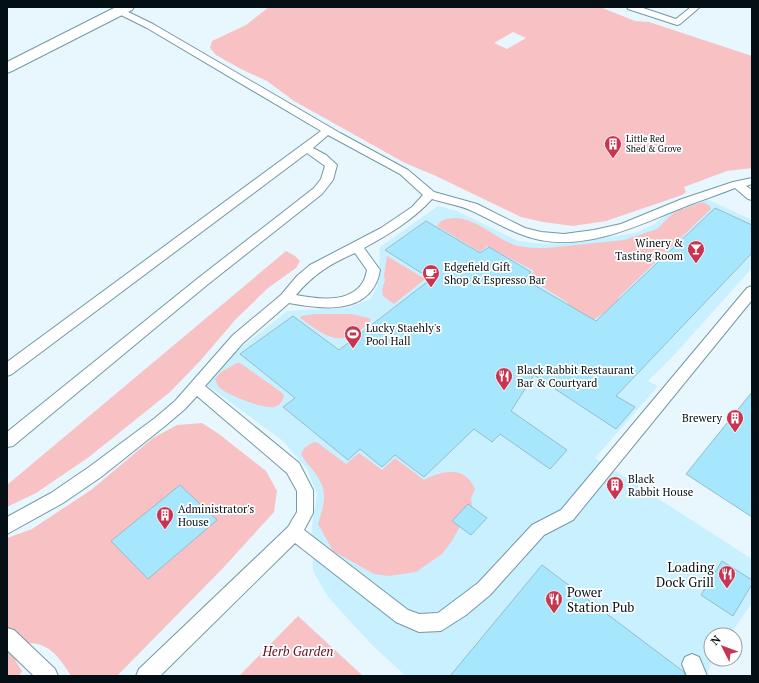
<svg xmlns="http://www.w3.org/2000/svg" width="759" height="683" font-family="'PT Serif',serif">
<rect width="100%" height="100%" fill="#e7f7fd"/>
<path fill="#c9f0ff" d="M 707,199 L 752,220 L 752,268 L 677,352 L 648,381 L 658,386 L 595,458 L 752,559 L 752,603 L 730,635 L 711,635 L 711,659 L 713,659 L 706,676 L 406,676 L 373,646 L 328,597 L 313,571 L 312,525 L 317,494 L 307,469 L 283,441 L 207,385 L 228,358 L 287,311 L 348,308 L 370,299 L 377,287 L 379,271 L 380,247 L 438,206 L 457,211 L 518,241 L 544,244 L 584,241 L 635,233 L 655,224 L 669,212 L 689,204 Z"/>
<g fill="#f8c2c5" fill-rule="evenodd">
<path d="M 269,7 L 600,7 L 635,21 L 649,22 L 752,56 L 752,168 L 727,171 L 684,187 L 686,192 L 682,195 L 606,221 L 573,226 L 543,222 L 521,217 L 436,176 L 405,163 L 294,101 L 267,81 L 241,69 L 216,55 L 210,48 L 212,41 L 246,25 ZM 513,32 L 526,38 L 507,49 L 494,43 Z"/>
<path d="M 703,202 L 710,206 L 711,209 L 619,297 L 618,299 L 634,307 L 617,322 L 602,314 L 589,323 L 569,305 L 567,302 L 528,278 L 534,271 L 487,246 L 480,252 L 437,226 L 441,221 C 468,209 491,237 515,245 C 525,248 536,248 546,248 L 624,240 L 657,229 L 671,215 L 679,210 Z"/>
<path d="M 286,251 L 295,256 L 300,261 L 296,268 L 268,288 L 235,320 L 201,360 L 170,392 L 89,457 L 36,493 L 7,507 L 7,485 Z"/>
<path d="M 387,256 L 425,279 L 394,304 L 383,296 L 382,290 L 385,280 L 384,275 Z"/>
<path d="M 315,314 L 351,314 L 369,318 L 371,320 C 368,325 363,328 359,331 C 336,348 319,331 300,318 L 301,316 Z"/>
<path d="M 237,363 L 240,363 L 281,392 L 284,396 C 283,401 279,406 274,407 C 263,409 234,397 224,391 C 219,388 217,385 215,379 L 221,372 Z"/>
<path d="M 202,423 L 219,434 L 266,471 L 277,491 L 274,512 L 224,567 L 117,676 L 71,676 C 60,658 49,642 27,643 L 15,660 L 22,671 L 19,676 L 7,676 L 7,538 L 32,529 L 91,490 L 153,438 L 177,425 Z"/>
<path d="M 314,442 L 318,443 L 346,464 L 359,453 L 382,470 L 395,458 L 424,480 C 443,470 465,465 475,489 L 471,498 L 472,505 L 452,541 L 442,554 L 416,572 L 389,576 L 374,574 L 333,551 L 318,524 C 325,501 329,490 312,469 C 308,464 304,460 301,454 L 304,448 Z"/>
<path d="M 298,616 L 363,676 L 239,676 Z"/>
</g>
<g fill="#a7e7fe" stroke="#95bcca">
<path d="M 715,208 L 752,225 L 752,253 L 616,396 L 635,407 L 616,429 L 534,375 L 511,411 L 567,450 L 550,469 L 500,434 L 492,442 L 474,429 L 424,477 L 395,455 L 382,467 L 360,449 L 348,460 L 283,407 L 295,398 L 240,354 L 293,316 L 339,350 L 431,279 L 385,250 L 426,221 L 480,253 L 489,247 L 531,272 L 524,279 L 596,321 Z"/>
<path d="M 752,392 L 752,517 L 686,474 Z"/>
<path d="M 180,485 L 217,520 L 148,579 L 111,541 Z"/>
<path d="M 468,504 L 487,518 L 471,535 L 452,521 Z"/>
<path d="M 722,561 L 752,580 L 752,584 L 733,616 L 701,595 Z"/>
<path d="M 542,565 L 684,672 L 685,676 L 450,676 Z"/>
</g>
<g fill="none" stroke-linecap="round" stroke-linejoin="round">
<g stroke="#7399a6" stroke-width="2">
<g id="lane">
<path d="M 627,7 L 640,7 L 676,19 L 691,7 L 700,7 L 680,24 L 677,25 L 628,9 Z"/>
<path d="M 120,8 L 153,24 L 340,133 L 408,170 L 434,192 L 477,204 L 525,228 L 541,232 L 564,234 L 594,230 L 621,224 L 682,199 L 733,182 L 752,178 L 752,184 L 746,186 L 752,190 L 752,200 L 748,199 L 735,188 C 720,194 705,199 689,205 C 643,223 592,250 540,240 C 515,235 494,221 470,210 C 459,205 445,203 432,199 C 413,220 389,234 364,248 L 380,270 C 379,275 378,280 375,285 C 359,315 316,308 289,303 L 243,343 L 205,386 L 299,463 L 313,490 L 313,513 L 304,530 L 408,610 L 419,614 L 438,613 L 478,583 L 532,525 L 561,510 L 747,288 L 752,286 L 752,300 L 573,520 L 544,535 L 490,595 L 466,615 L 441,631 L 419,632 L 396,622 L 295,543 L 160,676 L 136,676 L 139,669 L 288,527 L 297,512 L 297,491 L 287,473 L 197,396 L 185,409 L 165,426 L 101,477 L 63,503 L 7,534 L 7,517 L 51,493 L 89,467 L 155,418 L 175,401 L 233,335 L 281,295 L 297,276 L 310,265 L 381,228 L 412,207 L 423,195 L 400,174 L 328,135 L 313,148 L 326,155 L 337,165 L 333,180 L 322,194 L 207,285 L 13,446 L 7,447 L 7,432 L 197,279 L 314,188 L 321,179 L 325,166 L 307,153 L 12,374 L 7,376 L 7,362 L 321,131 L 147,28 L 117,13 L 116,11 ZM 355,253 L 367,270 C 366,274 365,279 363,282 C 350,304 317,299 296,295 C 314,274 330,264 355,253 Z"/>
<path d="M 7,628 L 14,630 L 55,669 L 58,676 L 34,676 L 7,650 Z"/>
<path d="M 692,654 L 699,657 L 707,676 L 687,676 L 682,664 L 685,657 Z"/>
</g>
</g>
<g stroke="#7399a6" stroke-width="2">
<path id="secondary" d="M 116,7 L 134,7 L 132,10 L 12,71 L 7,73 L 7,62 Z"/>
</g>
<use href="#lane" fill="#fff" fill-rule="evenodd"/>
<use href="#secondary" fill="#fff" fill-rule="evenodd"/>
</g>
<defs>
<g id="building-pin" transform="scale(0.9)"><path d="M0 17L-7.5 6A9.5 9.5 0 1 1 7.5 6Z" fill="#c63651" stroke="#fff"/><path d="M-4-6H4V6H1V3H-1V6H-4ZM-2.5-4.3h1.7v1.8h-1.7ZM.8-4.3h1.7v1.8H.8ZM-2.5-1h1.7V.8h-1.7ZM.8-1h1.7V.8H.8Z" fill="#fff"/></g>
<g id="bar-pin" transform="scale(0.9)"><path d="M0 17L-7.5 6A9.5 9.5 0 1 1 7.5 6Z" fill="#c63651" stroke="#fff"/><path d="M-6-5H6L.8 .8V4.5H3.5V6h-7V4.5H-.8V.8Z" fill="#fff"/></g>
<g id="cafe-pin" transform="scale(0.9)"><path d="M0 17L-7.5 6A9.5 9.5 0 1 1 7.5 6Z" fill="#c63651" stroke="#fff"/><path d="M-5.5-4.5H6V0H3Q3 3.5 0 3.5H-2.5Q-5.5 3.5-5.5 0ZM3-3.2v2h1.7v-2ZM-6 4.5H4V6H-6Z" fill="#fff"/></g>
<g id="stadium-pin" transform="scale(0.9)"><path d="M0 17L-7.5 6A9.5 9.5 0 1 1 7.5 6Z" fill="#c63651" stroke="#fff"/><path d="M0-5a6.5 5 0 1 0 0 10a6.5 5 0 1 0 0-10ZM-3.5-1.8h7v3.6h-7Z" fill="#fff"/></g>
<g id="restaurant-pin" transform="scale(0.9)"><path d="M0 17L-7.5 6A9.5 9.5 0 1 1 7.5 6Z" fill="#c63651" stroke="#fff"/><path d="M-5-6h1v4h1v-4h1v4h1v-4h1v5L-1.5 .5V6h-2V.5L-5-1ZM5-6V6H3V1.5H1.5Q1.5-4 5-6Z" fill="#fff"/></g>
</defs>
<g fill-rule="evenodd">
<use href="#building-pin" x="613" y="144"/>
<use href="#bar-pin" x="696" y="249"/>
<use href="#cafe-pin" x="431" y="273"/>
<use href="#stadium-pin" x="353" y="334"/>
<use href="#restaurant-pin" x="504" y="376"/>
<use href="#building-pin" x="735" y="418"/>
<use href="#building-pin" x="615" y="485"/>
<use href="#building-pin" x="165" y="515"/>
<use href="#restaurant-pin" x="727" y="574"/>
<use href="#restaurant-pin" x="554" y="599"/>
</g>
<g text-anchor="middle" stroke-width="3.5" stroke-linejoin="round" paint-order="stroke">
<g font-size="9" fill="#030f14" stroke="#fff" text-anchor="start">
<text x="626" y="142">Little Red<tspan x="626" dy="10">Shed &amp; Grove</tspan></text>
</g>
<g font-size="11" fill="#030f14" stroke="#fff" text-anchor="start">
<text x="683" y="247" text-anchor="end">Winery &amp;<tspan x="683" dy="13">Tasting Room</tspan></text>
<text x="444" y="271">Edgefield Gift<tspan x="444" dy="13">Shop &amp; Espresso Bar</tspan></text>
<text x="366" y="332">Lucky Staehly's<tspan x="366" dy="13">Pool Hall</tspan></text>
<text x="517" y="374">Black Rabbit Restaurant<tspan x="517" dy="13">Bar &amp; Courtyard</tspan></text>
<text x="722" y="422" text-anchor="end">Brewery</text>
<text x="628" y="483">Black<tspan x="628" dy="13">Rabbit House</tspan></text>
<text x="178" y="513">Administrator's<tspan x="178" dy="13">House</tspan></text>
</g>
<g font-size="13" fill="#030f14" stroke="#fff" text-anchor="end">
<text x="714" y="572">Loading<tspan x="714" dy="15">Dock Grill</tspan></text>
<text x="567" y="597" text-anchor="start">Power<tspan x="567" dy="15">Station Pub</tspan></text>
</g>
<g font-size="13" font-style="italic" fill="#650e22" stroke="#fff">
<text x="298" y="656">Herb Garden</text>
</g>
</g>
<rect width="759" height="683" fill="none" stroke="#030f14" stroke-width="16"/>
<g transform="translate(723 647) rotate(312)"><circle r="19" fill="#ffffff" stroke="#9a9fa1"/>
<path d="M0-3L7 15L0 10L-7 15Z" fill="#c63651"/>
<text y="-6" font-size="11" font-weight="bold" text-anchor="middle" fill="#030f14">N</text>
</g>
</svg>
